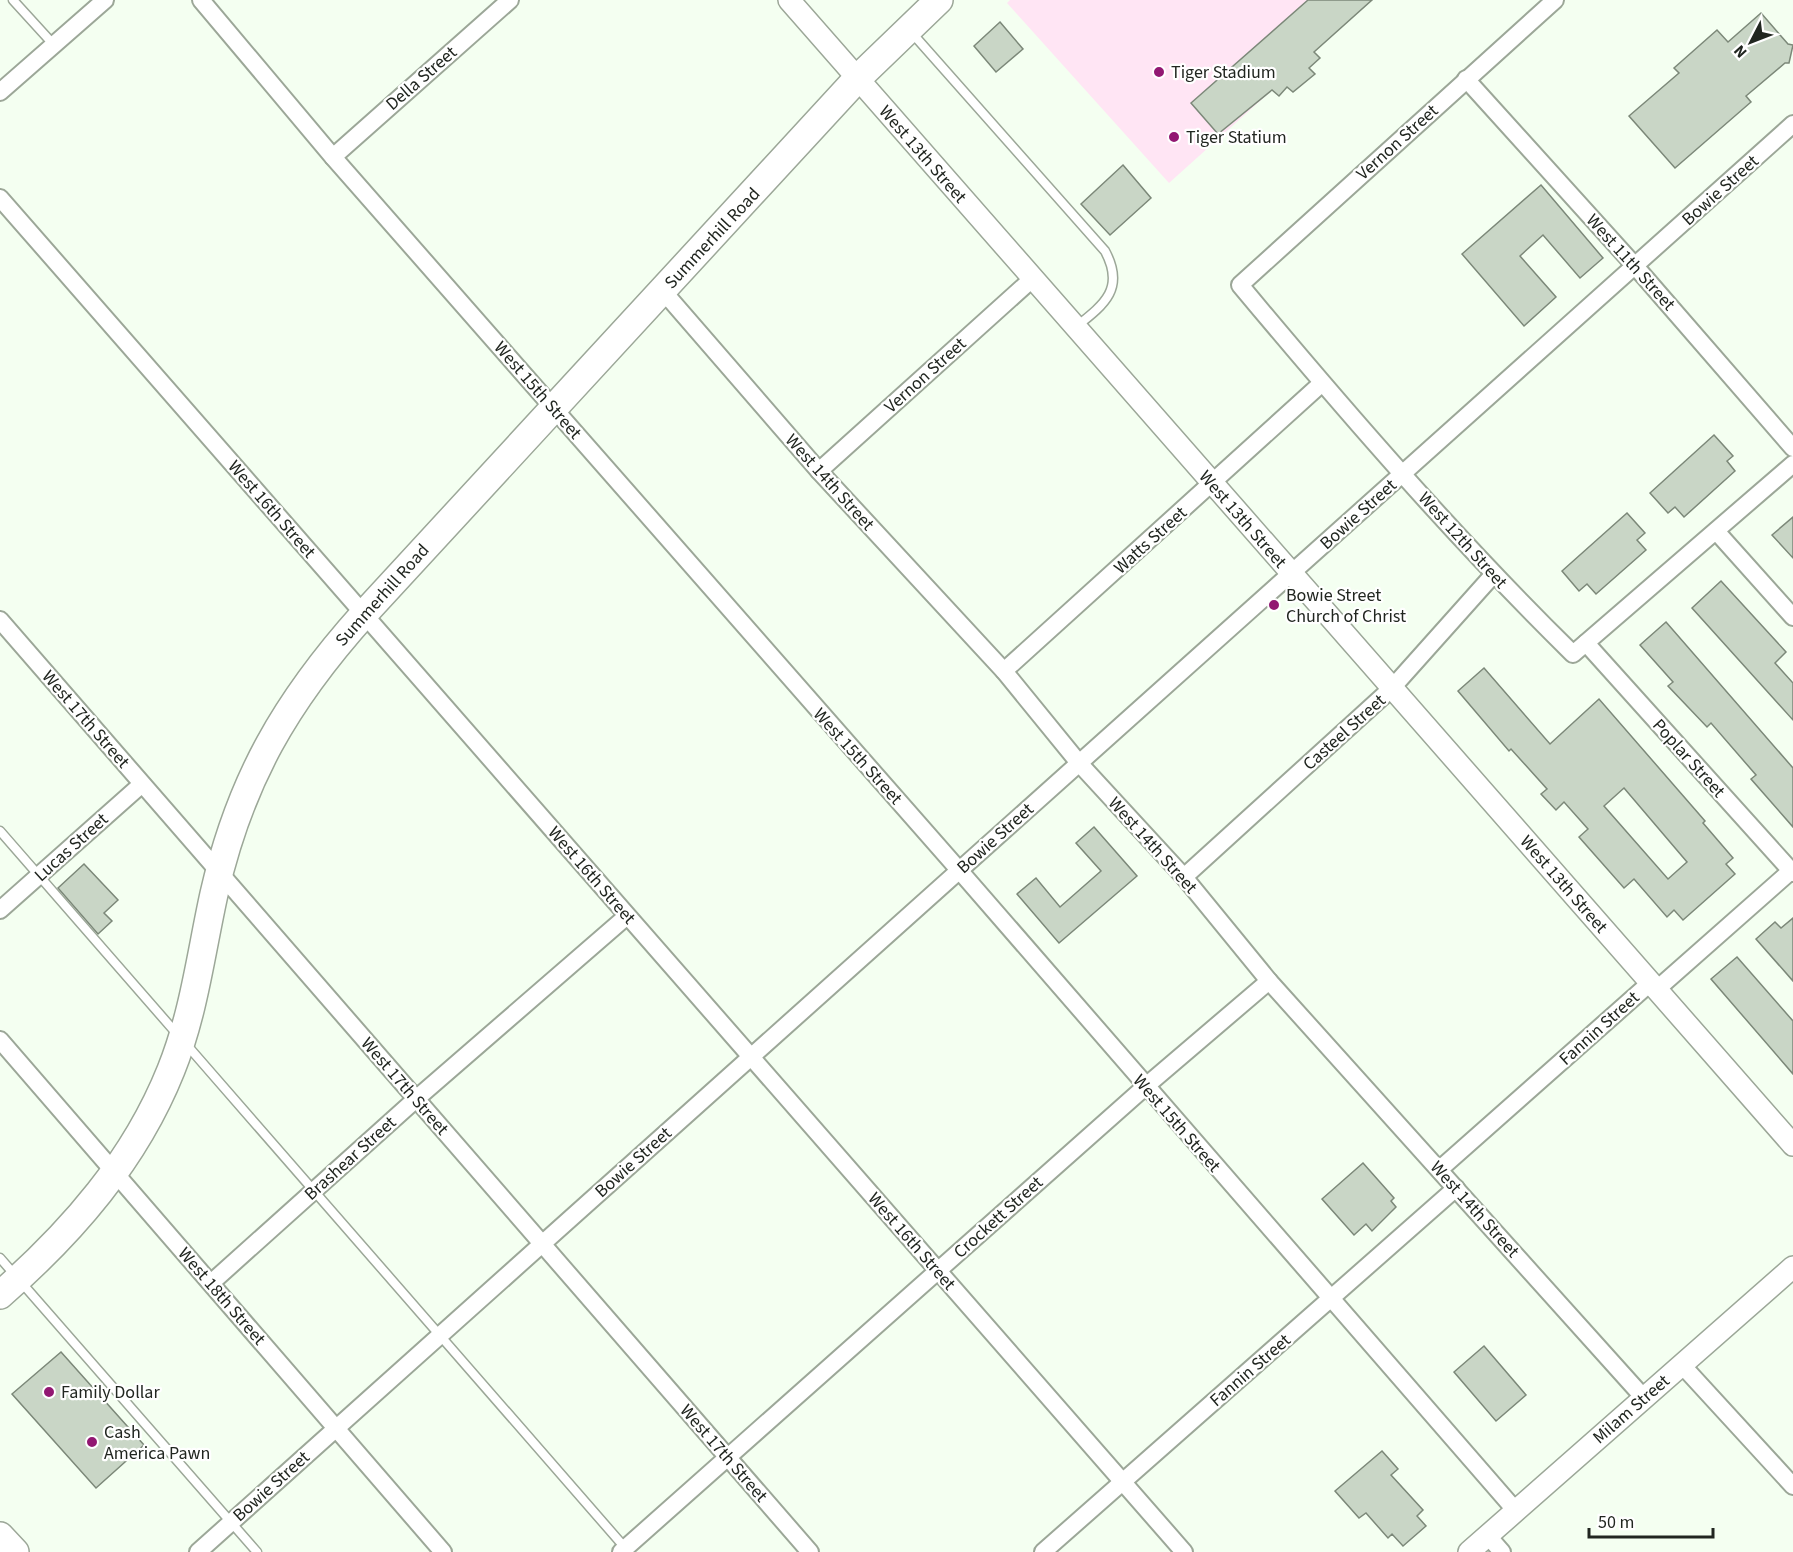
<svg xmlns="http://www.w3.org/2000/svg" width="1793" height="1552" font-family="'Source Sans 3',sans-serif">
<rect width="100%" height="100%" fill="#f4fff1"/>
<path fill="#ffe5f4" d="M 1010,0 L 1372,0 L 1169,183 L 1007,3 Z"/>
<g fill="#c9d6c6" stroke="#7c8879" stroke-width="1.5" fill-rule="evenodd">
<path d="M 1308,0 L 1372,0 L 1314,52 L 1320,58 L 1309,68 L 1315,74 L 1293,92 L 1287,87 L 1279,96 L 1272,90 L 1218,134 L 1191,103 Z"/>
<path d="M 1761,13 L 1788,44 L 1793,45 L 1789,63 L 1785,63 L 1746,96 L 1751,102 L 1675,168 L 1629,116 L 1679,73 L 1674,68 L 1717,30 L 1728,42 Z"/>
<path d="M 1000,22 L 1023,49 L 996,72 L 974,46 Z"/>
<path d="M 1123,165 L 1151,198 L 1110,235 L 1081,204 Z"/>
<path d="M 1541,185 L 1603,258 L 1580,278 L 1543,235 L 1520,256 L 1556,297 L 1524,326 L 1462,254 Z"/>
<path d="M 1714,435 L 1733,456 L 1727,461 L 1735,471 L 1684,517 L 1675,507 L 1668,513 L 1650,493 Z"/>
<path d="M 1627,513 L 1645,533 L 1637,540 L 1646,550 L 1596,594 L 1587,584 L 1579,591 L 1562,571 Z"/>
<path d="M 1793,517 L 1793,558 L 1772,535 Z"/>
<path d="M 1721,581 L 1786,652 L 1775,663 L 1793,683 L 1793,720 L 1692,608 Z"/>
<path d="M 1666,622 L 1793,768 L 1793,827 L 1751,779 L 1756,775 L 1711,723 L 1707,727 L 1668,686 L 1673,682 L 1640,645 Z"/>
<path d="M 1484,668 L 1550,744 L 1599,699 L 1705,821 L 1703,823 L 1733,858 L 1726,864 L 1735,874 L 1683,920 L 1674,910 L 1667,917 L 1634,879 L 1624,888 L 1579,837 L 1588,829 L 1564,802 L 1556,810 L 1541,794 L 1547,789 L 1511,749 L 1509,751 L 1458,691 ZM 1624,788 L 1687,862 L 1668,879 L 1604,806 Z"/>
<path d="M 1094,827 L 1137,876 L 1059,943 L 1017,894 L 1036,878 L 1060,907 L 1101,871 L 1076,843 Z"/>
<path d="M 84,864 L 118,900 L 104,913 L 112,921 L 98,934 L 58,888 Z"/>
<path d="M 1793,918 L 1793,981 L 1756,939 L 1775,922 L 1781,928 Z"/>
<path d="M 1737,957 L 1793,1021 L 1793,1074 L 1711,979 Z"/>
<path d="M 1363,1163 L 1394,1198 L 1391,1201 L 1396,1207 L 1372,1231 L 1366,1224 L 1354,1235 L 1322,1199 Z"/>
<path d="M 1484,1346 L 1526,1395 L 1496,1421 L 1454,1372 Z"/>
<path d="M 61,1352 L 144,1445 L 96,1488 L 12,1394 Z"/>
<path d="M 1382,1451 L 1398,1469 L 1391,1475 L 1423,1510 L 1417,1516 L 1426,1526 L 1403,1546 L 1392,1534 L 1388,1538 L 1366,1513 L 1359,1518 L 1335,1491 Z"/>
</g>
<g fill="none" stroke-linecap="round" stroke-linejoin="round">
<g stroke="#9ca798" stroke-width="11">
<g id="service">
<path d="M 13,0 L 54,45"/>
<path d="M 912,33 L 1105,251 C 1125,288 1105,304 1077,326"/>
<path d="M 0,831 L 177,1034"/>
<path d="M 186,1044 L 627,1550"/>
<path d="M 0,1258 L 257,1552"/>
</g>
</g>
<g stroke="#9ca798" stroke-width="20">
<g id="minor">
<path d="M 201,0 L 333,157 L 959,870 L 1516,1511"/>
<path d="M 1555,0 L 1240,285 C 1346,412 1455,538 1573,654 L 1793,464"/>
<path d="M 1466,79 L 1635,266 L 1793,448"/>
<path d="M 0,92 L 105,0"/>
<path d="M 333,157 L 510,0"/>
<path d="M 0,198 L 1184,1552"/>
<path d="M 663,291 L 819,471 L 1004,671 L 1079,763 L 1184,877 L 1269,981 L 1644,1398"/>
<path d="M 819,471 L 1032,279"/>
<path d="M 1716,531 L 1793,617"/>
<path d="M 0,620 L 810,1552"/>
<path d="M 1586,643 L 1793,873"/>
<path d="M 1004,671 L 1322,383"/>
<path d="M 1184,877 L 1392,688 L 1493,575"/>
<path d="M 0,910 L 142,784"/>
<path d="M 1656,990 L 1793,869"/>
<path d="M 0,1040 L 443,1552"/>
<path d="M 1440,1169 L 1650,983"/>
<path d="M 211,1283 L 416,1099 L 627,916"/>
<path d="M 1682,1365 L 1793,1486"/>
<path d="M 1488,1536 L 1502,1552"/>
<path d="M 198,1552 L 1793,124"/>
<path d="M 621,1552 L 1146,1086 L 1269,981"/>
<path d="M 1043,1552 L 1456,1188"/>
</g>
</g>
<g stroke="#9ca798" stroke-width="24">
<g id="tertiary">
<path d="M 789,0 L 1793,1145"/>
<path d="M 1469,1552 L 1793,1267"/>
</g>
</g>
<g stroke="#9ca798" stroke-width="30">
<g id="primary">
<path d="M 0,1295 C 72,1232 135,1160 171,1070 C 194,1013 201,953 214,894 C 240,780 286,701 364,614 L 857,79 L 939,0"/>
<path d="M 0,1536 L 15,1552"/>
</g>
</g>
<use href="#service" stroke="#fff" stroke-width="8"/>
<use href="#minor" stroke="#fff" stroke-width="16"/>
<use href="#tertiary" stroke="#fff" stroke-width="21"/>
<use href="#primary" stroke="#fff" stroke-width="27"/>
</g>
<g fill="#921772" stroke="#fff" stroke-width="2">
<circle cx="1159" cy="72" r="6"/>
<circle cx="1174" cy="137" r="6"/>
<circle cx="1274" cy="605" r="6"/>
<circle cx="49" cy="1392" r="6"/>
<circle cx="92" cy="1442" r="6"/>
</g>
<g text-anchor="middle" stroke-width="4.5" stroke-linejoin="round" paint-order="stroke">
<g font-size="18" fill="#212620" stroke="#fff" text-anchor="start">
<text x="1171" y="78">Tiger Stadium</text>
<text x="1186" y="143">Tiger Statium</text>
<text x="1286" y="601">Bowie Street<tspan x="1286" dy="21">Church of Christ</tspan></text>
<text x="61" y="1398">Family Dollar</text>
<text x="104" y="1438">Cash<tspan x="104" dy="21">America Pawn</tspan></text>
</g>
<g font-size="18" fill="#212620" stroke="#fff">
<text transform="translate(421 78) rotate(-41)" y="6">Della Street</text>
<text transform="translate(1397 142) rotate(-42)" y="6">Vernon Street</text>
<text transform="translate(923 154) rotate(49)" y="6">West 13th Street</text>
<text transform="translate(1720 190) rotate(-42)" y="6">Bowie Street</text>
<text transform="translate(712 238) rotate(-47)" y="6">Summerhill Road</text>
<text transform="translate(1631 262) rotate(48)" y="6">West 11th Street</text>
<text transform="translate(925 375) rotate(-42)" y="6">Vernon Street</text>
<text transform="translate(538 390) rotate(49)" y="6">West 15th Street</text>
<text transform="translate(830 482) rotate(48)" y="6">West 14th Street</text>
<text transform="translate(272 509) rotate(49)" y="6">West 16th Street</text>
<text transform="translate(1358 514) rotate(-42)" y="6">Bowie Street</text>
<text transform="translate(1243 519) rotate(49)" y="6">West 13th Street</text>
<text transform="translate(1150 540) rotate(-42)" y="6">Watts Street</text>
<text transform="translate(1463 540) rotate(48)" y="6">West 12th Street</text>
<text transform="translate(382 595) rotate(-48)" y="6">Summerhill Road</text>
<text transform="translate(86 719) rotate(49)" y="6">West 17th Street</text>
<text transform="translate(1344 732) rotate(-42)" y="6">Casteel Street</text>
<text transform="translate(858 756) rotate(48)" y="6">West 15th Street</text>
<text transform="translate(1689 758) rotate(48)" y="6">Poplar Street</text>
<text transform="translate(995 838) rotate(-42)" y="6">Bowie Street</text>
<text transform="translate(1153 845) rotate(48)" y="6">West 14th Street</text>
<text transform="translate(71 847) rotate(-42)" y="6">Lucas Street</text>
<text transform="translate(592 875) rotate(49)" y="6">West 16th Street</text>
<text transform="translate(1564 884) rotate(49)" y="6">West 13th Street</text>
<text transform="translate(1599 1028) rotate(-42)" y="6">Fannin Street</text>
<text transform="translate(405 1086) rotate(49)" y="6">West 17th Street</text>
<text transform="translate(1177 1123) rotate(49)" y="6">West 15th Street</text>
<text transform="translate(350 1158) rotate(-42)" y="6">Brashear Street</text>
<text transform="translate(633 1162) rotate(-42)" y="6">Bowie Street</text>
<text transform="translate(1475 1209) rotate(48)" y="6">West 14th Street</text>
<text transform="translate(998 1217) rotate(-42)" y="6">Crockett Street</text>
<text transform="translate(912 1241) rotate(49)" y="6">West 16th Street</text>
<text transform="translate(222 1296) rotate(49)" y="6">West 18th Street</text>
<text transform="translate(1250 1370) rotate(-41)" y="6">Fannin Street</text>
<text transform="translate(1631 1409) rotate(-41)" y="6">Milam Street</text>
<text transform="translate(724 1453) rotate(49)" y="6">West 17th Street</text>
<text transform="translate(271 1486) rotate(-42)" y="6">Bowie Street</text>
</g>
</g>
<g transform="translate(1751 42) rotate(228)" stroke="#ffffff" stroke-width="4.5" paint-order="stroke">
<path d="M0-4.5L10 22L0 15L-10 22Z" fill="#212620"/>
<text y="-9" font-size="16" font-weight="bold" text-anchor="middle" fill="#212620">N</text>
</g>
<path d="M1589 1528v9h124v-9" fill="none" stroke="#212620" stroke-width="3"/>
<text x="1598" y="1528" font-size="18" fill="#212620" stroke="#ffffff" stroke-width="4.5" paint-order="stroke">50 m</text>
</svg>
